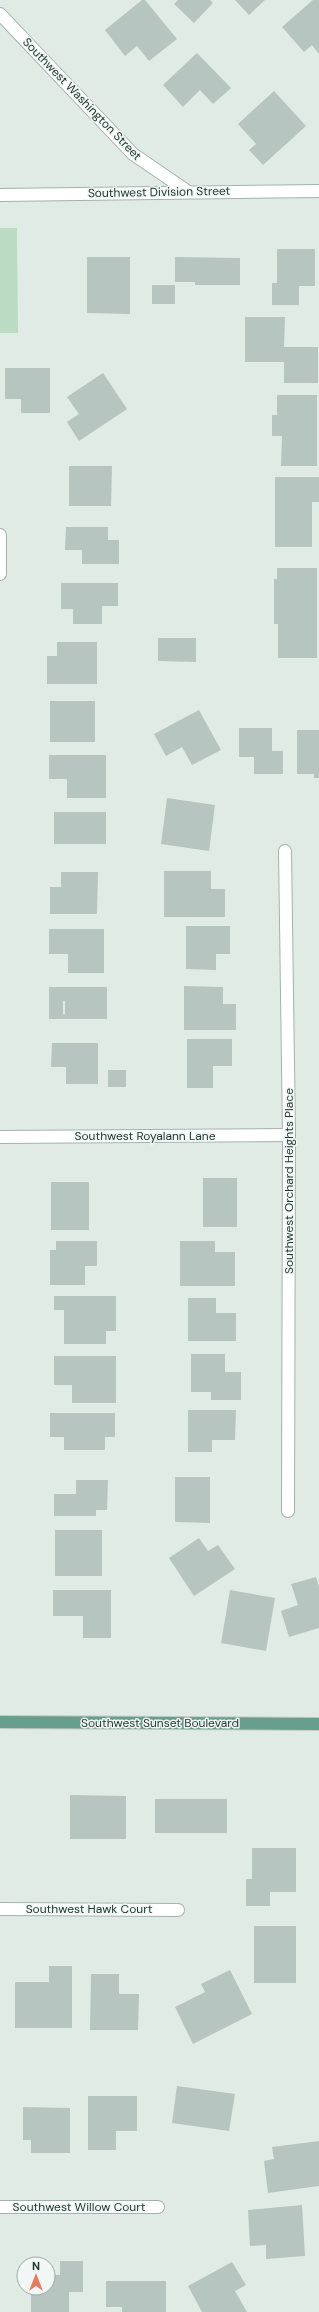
<svg xmlns="http://www.w3.org/2000/svg" width="319" height="2312" font-family="'DM Sans',sans-serif">
<rect width="100%" height="100%" fill="#e1ebe6"/>
<path fill="#bbdbc2" d="M 0,228 L 17,228 L 18,333 L 0,333 Z"/>
<g fill="#b6c5bf" fill-rule="evenodd">
<path d="M 142,0 L 145,0 L 177,39 L 149,61 L 137,46 L 125,56 L 105,30 Z"/>
<path d="M 178,0 L 210,0 L 213,3 L 194,23 L 174,4 Z"/>
<path d="M 235,0 L 265,0 L 249,15 Z"/>
<path d="M 313,0 L 319,0 L 319,54 L 312,45 L 304,52 L 282,27 Z"/>
<path d="M 197,53 L 231,88 L 213,104 L 200,90 L 183,107 L 163,85 Z"/>
<path d="M 274,91 L 306,126 L 263,165 L 249,150 L 256,144 L 238,124 Z"/>
<path d="M 277,249 L 315,249 L 315,286 L 299,286 L 299,305 L 272,305 L 272,283 L 277,283 Z"/>
<path d="M 87,257 L 130,257 L 130,314 L 87,313 Z"/>
<path d="M 175,257 L 240,258 L 240,285 L 195,285 L 195,282 L 175,282 Z"/>
<rect x="152" y="285" width="23" height="19"/>
<path d="M 245,317 L 285,317 L 284,347 L 318,347 L 318,383 L 284,383 L 284,362 L 245,362 Z"/>
<path d="M 5,368 L 50,368 L 50,413 L 21,413 L 21,399 L 5,399 Z"/>
<path d="M 103,373 L 127,409 L 79,441 L 67,422 L 79,414 L 67,397 Z"/>
<path d="M 277,395 L 317,395 L 317,466 L 281,466 L 282,436 L 272,436 L 272,415 L 277,415 Z"/>
<path d="M 69,466 L 112,466 L 111,506 L 69,506 Z"/>
<path d="M 275,477 L 319,477 L 319,502 L 312,502 L 312,547 L 275,547 Z"/>
<path d="M 66,527 L 108,527 L 108,540 L 119,540 L 119,564 L 82,564 L 82,550 L 65,550 Z"/>
<path d="M 277,568 L 317,568 L 317,658 L 278,658 L 278,624 L 274,624 L 274,579 L 277,579 Z"/>
<path d="M 61,583 L 118,583 L 118,606 L 102,606 L 102,624 L 73,624 L 73,609 L 61,609 Z"/>
<path d="M 158,638 L 196,638 L 196,662 L 158,661 Z"/>
<path d="M 57,642 L 97,642 L 97,684 L 47,684 L 47,656 L 57,656 Z"/>
<rect x="50" y="701" width="45" height="41"/>
<path d="M 199,710 L 221,750 L 192,765 L 182,747 L 166,756 L 154,734 Z"/>
<path d="M 239,728 L 272,728 L 272,751 L 283,751 L 283,774 L 254,774 L 254,757 L 239,757 Z"/>
<path d="M 297,730 L 319,730 L 319,778 L 314,778 L 314,774 L 297,774 Z"/>
<path d="M 49,755 L 106,755 L 106,798 L 67,798 L 67,779 L 49,779 Z"/>
<path d="M 167,798 L 215,805 L 209,851 L 161,844 Z"/>
<rect x="54" y="812" width="52" height="32"/>
<path d="M 164,871 L 211,871 L 211,889 L 225,889 L 225,917 L 164,917 Z"/>
<path d="M 61,872 L 98,872 L 97,914 L 50,914 L 50,887 L 61,887 Z"/>
<path d="M 186,926 L 230,926 L 230,954 L 216,954 L 216,970 L 186,969 Z"/>
<path d="M 49,929 L 104,929 L 104,973 L 68,973 L 68,954 L 49,954 Z"/>
<path d="M 184,986 L 223,987 L 223,1004 L 236,1004 L 236,1030 L 184,1030 Z"/>
<path d="M 49,987 L 107,987 L 107,1019 L 49,1019 ZM 63,1001 L 65,1001 L 65,1014 L 63,1014 Z"/>
<path d="M 187,1039 L 232,1039 L 232,1066 L 213,1066 L 213,1088 L 187,1088 Z"/>
<path d="M 52,1043 L 98,1043 L 98,1084 L 66,1084 L 66,1067 L 51,1067 Z"/>
<rect x="108" y="1070" width="18" height="17"/>
<rect x="203" y="1178" width="34" height="49"/>
<rect x="51" y="1182" width="38" height="48"/>
<path d="M 56,1241 L 97,1241 L 97,1266 L 85,1266 L 85,1285 L 50,1285 L 50,1250 L 56,1250 Z"/>
<path d="M 180,1241 L 215,1241 L 215,1252 L 235,1252 L 235,1286 L 180,1286 Z"/>
<path d="M 54,1296 L 116,1296 L 116,1331 L 106,1331 L 106,1344 L 64,1344 L 64,1310 L 54,1310 Z"/>
<path d="M 188,1298 L 216,1298 L 216,1313 L 236,1313 L 236,1341 L 188,1341 Z"/>
<path d="M 191,1354 L 225,1354 L 225,1372 L 241,1372 L 241,1400 L 211,1400 L 211,1392 L 191,1392 Z"/>
<path d="M 54,1356 L 116,1356 L 116,1403 L 72,1403 L 72,1385 L 54,1385 Z"/>
<path d="M 188,1410 L 236,1410 L 235,1440 L 212,1440 L 212,1452 L 188,1452 Z"/>
<path d="M 50,1413 L 115,1413 L 115,1437 L 105,1437 L 105,1450 L 64,1450 L 64,1437 L 50,1437 Z"/>
<path d="M 175,1477 L 210,1477 L 210,1523 L 175,1522 Z"/>
<path d="M 76,1480 L 108,1480 L 107,1510 L 96,1510 L 96,1516 L 54,1516 L 54,1494 L 76,1494 Z"/>
<rect x="55" y="1530" width="47" height="46"/>
<path d="M 199,1538 L 208,1551 L 218,1545 L 235,1569 L 194,1596 L 169,1558 Z"/>
<path d="M 316,1577 L 319,1587 L 319,1628 L 289,1637 L 281,1611 L 298,1605 L 291,1584 Z"/>
<path d="M 53,1590 L 111,1590 L 111,1638 L 83,1638 L 83,1616 L 53,1616 Z"/>
<path d="M 230,1590 L 275,1598 L 266,1651 L 221,1643 Z"/>
<path d="M 70,1795 L 126,1796 L 126,1839 L 70,1839 Z"/>
<rect x="155" y="1799" width="72" height="34"/>
<path d="M 252,1848 L 296,1848 L 296,1892 L 270,1892 L 270,1906 L 246,1906 L 246,1879 L 252,1879 Z"/>
<rect x="254" y="1926" width="42" height="57"/>
<path d="M 49,1966 L 72,1966 L 72,2028 L 15,2028 L 15,1982 L 49,1982 Z"/>
<path d="M 230,1970 L 252,2014 L 193,2044 L 175,2007 L 205,1992 L 201,1984 Z"/>
<path d="M 91,1974 L 119,1974 L 119,1994 L 139,1994 L 138,2030 L 90,2030 Z"/>
<path d="M 177,2086 L 235,2094 L 229,2131 L 172,2123 Z"/>
<path d="M 88,2096 L 137,2096 L 137,2131 L 116,2131 L 116,2150 L 88,2150 Z"/>
<path d="M 23,2107 L 70,2108 L 70,2153 L 31,2153 L 31,2140 L 23,2140 Z"/>
<path d="M 319,2141 L 319,2186 L 268,2193 L 264,2161 L 274,2159 L 272,2147 Z"/>
<path d="M 302,2205 L 305,2256 L 266,2259 L 266,2245 L 250,2246 L 248,2210 Z"/>
<path d="M 60,2261 L 83,2261 L 83,2292 L 69,2292 L 69,2312 L 31,2312 L 31,2288 L 48,2288 L 48,2275 L 60,2275 Z"/>
<path d="M 232,2262 L 246,2285 L 235,2291 L 247,2312 L 202,2312 L 188,2286 Z"/>
<path d="M 106,2281 L 166,2281 L 166,2312 L 122,2312 L 122,2307 L 106,2307 Z"/>
</g>
<g fill="none" stroke-linecap="round" stroke-linejoin="round">
<g stroke="#a4b2ad" stroke-width="14">
<g id="minor">
<path d="M 0,14 L 133,154 L 187,191"/>
<path d="M 0,195 L 319,191"/>
<path d="M 0,535 L 0,574"/>
<path d="M 285,851 L 289,1135 L 288,1511"/>
<path d="M 0,1137 L 289,1135"/>
<path d="M 0,1909 L 178,1910"/>
<path d="M 0,2207 L 158,2207"/>
</g>
</g>
<g stroke="#c1c8c6" stroke-width="14">
<path id="major" d="M 0,1722 L 319,1724"/>
</g>
<use href="#minor" stroke="#fff" stroke-width="12"/>
<use href="#major" stroke="#679e8d" stroke-width="12"/>
</g>
<g text-anchor="middle" stroke-width="3" stroke-linejoin="round" paint-order="stroke">
<g font-size="12" fill="#223a33" stroke="#f1f7f4">
<text transform="translate(82 99) rotate(46)" y="4">Southwest Washington Street</text>
<text transform="translate(159 192) rotate(-1)" y="4">Southwest Division Street</text>
<text x="145" y="1140">Southwest Royalann Lane</text>
<text transform="translate(289 1181) rotate(-90)" y="4">Southwest Orchard Heights Place</text>
<text x="160" y="1727">Southwest Sunset Boulevard</text>
<text x="89" y="1913">Southwest Hawk Court</text>
<text x="79" y="2211">Southwest Willow Court</text>
</g>
</g>
<g transform="translate(36 2276)"><circle r="19" fill="#f1f7f4" stroke="#9eaba7"/>
<path d="M0-3L7 15L0 10L-7 15Z" fill="#eb7b5f"/>
<text y="-6" font-size="11" font-weight="bold" text-anchor="middle" fill="#223a33">N</text>
</g>
</svg>
